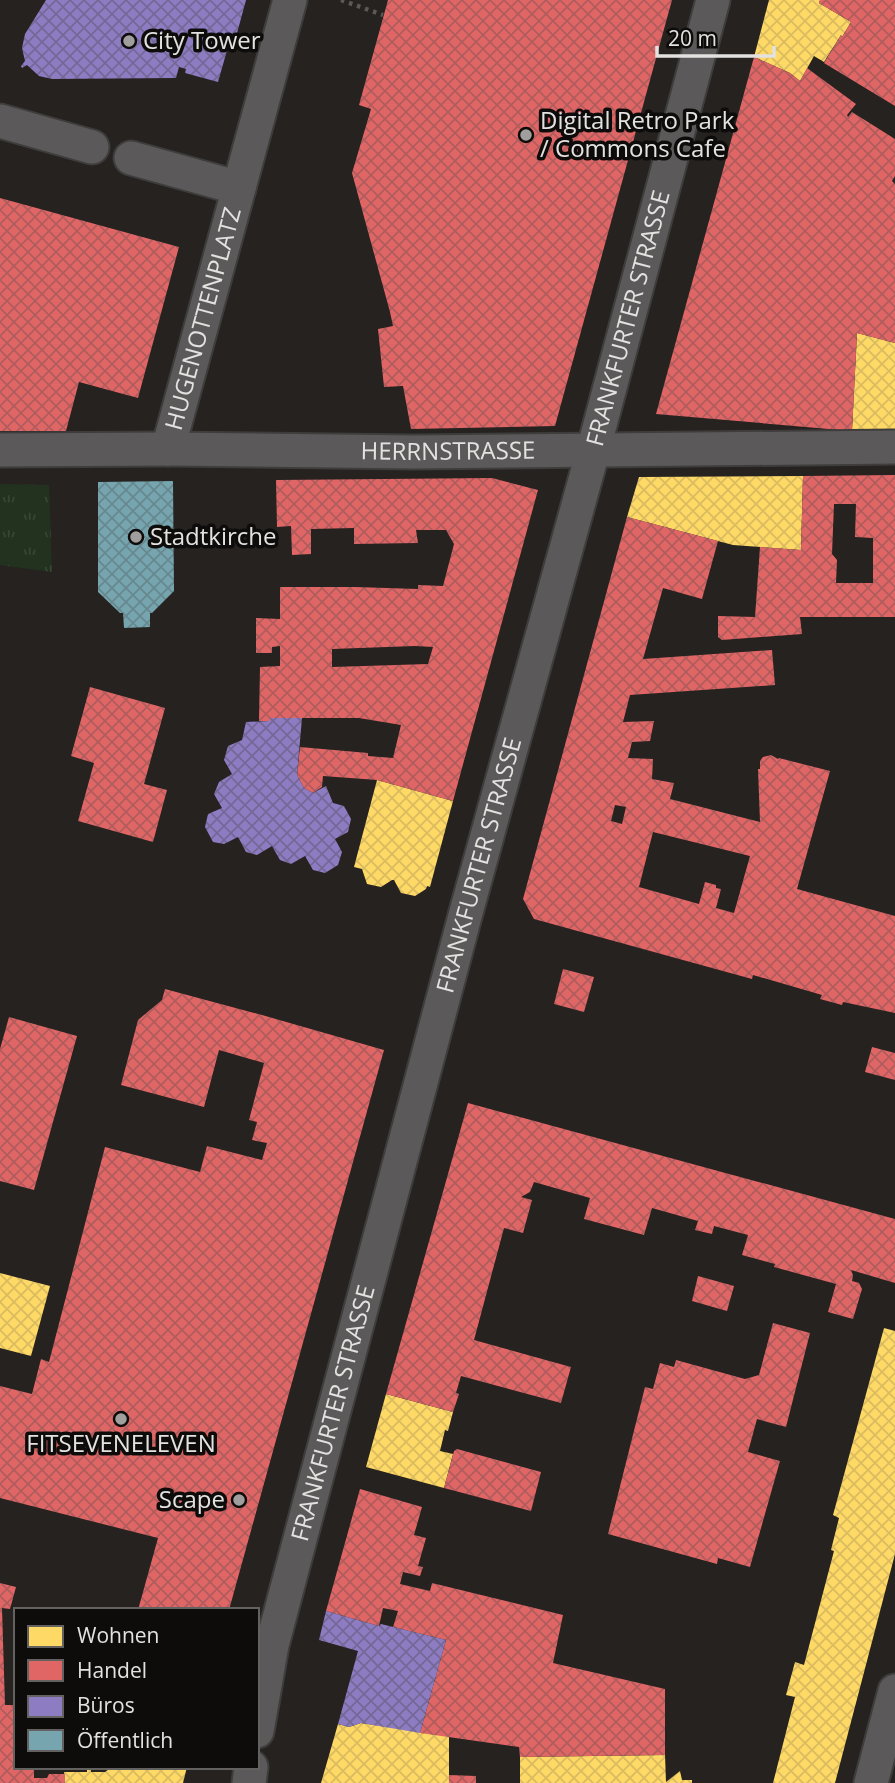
<svg xmlns="http://www.w3.org/2000/svg" width="895" height="1783" font-family="'Open Sans',sans-serif">
<defs>
<pattern id="park-tufts" width="24" height="20" patternUnits="userSpaceOnUse" patternTransform="scale(1.75)"><rect width="24" height="20" fill="#22321e"/><path d="M3 7l-1-3M5 7V3M7 7l1-3M15 17l-1-3M17 17v-4M19 17l1-3" fill="none" stroke="#374634"/></pattern>
<pattern id="homes-cross-hatch" width="8" height="8" patternUnits="userSpaceOnUse" patternTransform="scale(1.75)"><rect width="8" height="8" fill="#ffd966"/><path d="M0 0l8 8M0 8l8-8" fill="none" stroke="#dabb5f"/></pattern>
<pattern id="shops-cross-hatch" width="8" height="8" patternUnits="userSpaceOnUse" patternTransform="scale(1.75)"><rect width="8" height="8" fill="#e06666"/><path d="M0 0l8 8M0 8l8-8" fill="none" stroke="#b15c5c"/></pattern>
<pattern id="offices-cross-hatch" width="8" height="8" patternUnits="userSpaceOnUse" patternTransform="scale(1.75)"><rect width="8" height="8" fill="#8e7cc3"/><path d="M0 0l8 8M0 8l8-8" fill="none" stroke="#746896"/></pattern>
<pattern id="public-cross-hatch" width="8" height="8" patternUnits="userSpaceOnUse" patternTransform="scale(1.75)"><rect width="8" height="8" fill="#76a5af"/><path d="M0 0l8 8M0 8l8-8" fill="none" stroke="#67888f"/></pattern>
</defs>
<rect width="100%" height="100%" fill="#252220"/>
<path fill="url(#park-tufts)" d="M 0,484 L 49,485 L 52,572 L 0,565 Z"/>
<g fill="url(#homes-cross-hatch)">
<path d="M 769,0 L 820,0 L 819,3 L 851,22 L 842,37 L 841,35 L 824,62 L 814,56 L 800,81 L 790,73 L 754,57 Z"/>
<path d="M 857,333 L 895,343 L 895,431 L 852,431 Z"/>
<path d="M 803,476 L 801,550 L 733,545 L 627,517 L 639,477 Z"/>
<path d="M 377,780 L 453,801 L 430,887 L 427,886 L 426,889 L 415,896 L 401,893 L 394,880 L 392,880 L 381,887 L 367,884 L 362,869 L 354,867 Z"/>
<path d="M 0,1273 L 50,1286 L 31,1356 L 0,1348 Z"/>
<path d="M 884,1328 L 895,1331 L 895,1554 L 835,1783 L 773,1783 L 795,1697 L 786,1695 L 795,1662 L 804,1665 L 834,1551 L 831,1550 L 839,1518 L 833,1515 Z"/>
<path d="M 386,1394 L 453,1412 L 448,1431 L 445,1430 L 440,1451 L 453,1454 L 444,1488 L 366,1467 Z"/>
<path d="M 361,1723 L 449,1736 L 449,1783 L 321,1783 L 338,1724 L 349,1727 Z"/>
<path d="M 665,1755 L 666,1782 L 680,1771 L 682,1780 L 692,1780 L 692,1783 L 520,1783 L 520,1757 Z"/>
<path d="M 112,1767 L 187,1767 L 183,1783 L 65,1783 L 64,1772 L 87,1772 L 87,1770 L 91,1770 L 91,1772 L 105,1772 Z"/>
</g>
<g fill="url(#shops-cross-hatch)" fill-rule="evenodd">
<path d="M 388,0 L 672,0 L 555,426 L 411,429 L 403,386 L 384,387 L 378,329 L 393,326 L 390,312 L 352,173 L 371,109 L 359,105 Z"/>
<path d="M 820,0 L 895,0 L 895,106 L 824,63 L 841,35 L 842,37 L 851,22 L 819,3 Z"/>
<path d="M 754,57 L 790,73 L 800,81 L 807,68 L 856,104 L 847,115 L 848,117 L 852,112 L 895,139 L 895,176 L 892,181 L 895,184 L 895,343 L 857,333 L 852,431 L 656,414 Z"/>
<path d="M 0,198 L 179,247 L 138,398 L 79,382 L 66,431 L 0,431 Z"/>
<path d="M 895,475 L 895,617 L 800,617 L 802,634 L 722,640 L 718,637 L 718,616 L 755,617 L 760,547 L 801,550 L 803,476 ZM 834,504 L 856,504 L 855,537 L 873,538 L 873,583 L 836,583 L 837,560 L 832,554 Z"/>
<path d="M 492,478 L 538,490 L 453,801 L 377,780 L 323,776 L 322,787 L 313,793 L 304,788 L 297,775 L 300,747 L 368,753 L 368,756 L 393,758 L 401,725 L 359,718 L 270,718 L 270,721 L 259,721 L 260,667 L 280,666 L 280,646 L 272,647 L 272,653 L 256,653 L 256,618 L 280,619 L 280,587 L 355,587 L 418,589 L 418,585 L 443,586 L 454,544 L 446,530 L 416,530 L 418,543 L 354,544 L 354,528 L 311,529 L 311,554 L 292,555 L 291,526 L 277,527 L 276,480 ZM 415,646 L 433,647 L 428,664 L 332,667 L 332,649 Z"/>
<path d="M 627,517 L 718,541 L 702,599 L 663,588 L 643,659 L 772,650 L 775,685 L 630,695 L 623,722 L 654,721 L 650,741 L 632,742 L 628,758 L 653,759 L 652,779 L 674,783 L 670,799 L 760,822 L 758,769 L 760,769 L 760,761 L 763,757 L 771,755 L 778,759 L 779,758 L 830,771 L 797,889 L 895,916 L 895,1013 L 843,1002 L 842,1005 L 820,999 L 822,995 L 753,975 L 752,979 L 534,919 L 523,899 ZM 615,805 L 626,807 L 622,824 L 611,821 ZM 653,832 L 750,856 L 734,913 L 716,908 L 721,889 L 716,888 L 716,885 L 705,882 L 699,904 L 639,887 Z"/>
<path d="M 90,687 L 165,708 L 144,784 L 167,790 L 153,842 L 78,821 L 94,763 L 71,756 Z"/>
<path d="M 563,969 L 594,977 L 584,1012 L 554,1004 Z"/>
<path d="M 165,989 L 262,1015 L 384,1050 L 229,1610 L 138,1610 L 158,1538 L 0,1498 L 0,1386 L 32,1394 L 41,1359 L 49,1362 L 105,1147 L 200,1172 L 207,1146 L 262,1160 L 267,1143 L 252,1140 L 257,1122 L 249,1120 L 264,1063 L 219,1050 L 204,1107 L 121,1085 L 138,1020 L 162,1000 Z"/>
<path d="M 9,1017 L 77,1036 L 34,1190 L 0,1181 L 0,1049 Z"/>
<path d="M 872,1047 L 895,1053 L 895,1080 L 865,1072 Z"/>
<path d="M 468,1103 L 895,1219 L 895,1283 L 851,1270 L 853,1275 L 852,1281 L 859,1283 L 862,1289 L 853,1319 L 828,1312 L 836,1284 L 774,1267 L 775,1264 L 742,1255 L 748,1235 L 714,1226 L 712,1234 L 695,1230 L 698,1221 L 652,1208 L 644,1235 L 584,1219 L 590,1198 L 534,1182 L 530,1192 L 521,1197 L 532,1200 L 523,1233 L 504,1228 L 474,1340 L 571,1367 L 561,1403 L 461,1376 L 456,1393 L 459,1394 L 453,1412 L 386,1394 Z"/>
<path d="M 698,1276 L 734,1286 L 727,1311 L 692,1301 Z"/>
<path d="M 773,1323 L 810,1333 L 786,1427 L 757,1419 L 748,1452 L 780,1461 L 750,1567 L 718,1558 L 717,1564 L 608,1534 L 645,1387 L 653,1389 L 660,1363 L 674,1367 L 676,1360 L 745,1379 L 759,1375 Z"/>
<path d="M 457,1449 L 541,1472 L 531,1511 L 444,1488 L 454,1451 Z"/>
<path d="M 360,1489 L 422,1507 L 414,1535 L 426,1538 L 418,1566 L 423,1567 L 420,1576 L 403,1572 L 400,1584 L 430,1591 L 432,1583 L 563,1615 L 553,1663 L 665,1689 L 665,1755 L 520,1757 L 519,1747 L 420,1733 L 446,1640 L 393,1627 L 398,1611 L 383,1608 L 379,1626 L 326,1611 Z"/>
<path d="M 0,1583 L 16,1587 L 10,1609 L 2,1608 L 5,1705 L 16,1705 L 16,1767 L 34,1767 L 34,1778 L 47,1778 L 49,1774 L 65,1774 L 65,1783 L 0,1783 Z"/>
<path d="M 449,1775 L 476,1776 L 476,1783 L 449,1783 Z"/>
</g>
<g fill="url(#offices-cross-hatch)">
<path d="M 46,0 L 246,0 L 233,48 L 228,47 L 218,82 L 185,73 L 186,69 L 179,67 L 176,78 L 52,79 L 39,76 L 27,65 L 22,68 L 21,66 L 25,61 L 22,48 L 25,34 Z"/>
<path d="M 270,718 L 302,718 L 297,775 L 304,788 L 313,793 L 326,786 L 333,803 L 344,806 L 351,819 L 348,832 L 335,839 L 342,852 L 338,865 L 325,873 L 313,870 L 305,856 L 291,864 L 280,860 L 272,846 L 257,855 L 246,852 L 238,837 L 224,844 L 213,842 L 205,827 L 208,814 L 222,808 L 214,794 L 219,782 L 232,774 L 224,760 L 228,746 L 242,740 L 246,722 L 270,721 Z"/>
<path d="M 326,1611 L 379,1626 L 381,1624 L 446,1640 L 420,1733 L 361,1723 L 349,1727 L 338,1724 L 358,1651 L 319,1640 Z"/>
</g>
<path fill="url(#public-cross-hatch)" d="M 173,481 L 174,591 L 152,613 L 150,613 L 150,627 L 124,628 L 123,613 L 120,613 L 98,592 L 98,482 Z"/>
<g fill="none" stroke-linecap="round" stroke-linejoin="round">
<g stroke="#3f3d3c" stroke-width="37">
<g id="pedestrian">
<path d="M 0,121 L 92,147"/>
<path d="M 131,158 L 239,188"/>
<path id="s1" d="M 168,449 L 290,0"/>
<path id="s2" d="M 0,450 L 168,449 L 414,452 L 895,447"/>
<path id="s3" d="M 257,1731 L 272,1645 L 465,916 L 593,451 L 713,0"/>
<path d="M 249,1783 L 251,1767"/>
<path d="M 871,1783 L 895,1691"/>
</g>
</g>
<path stroke="#5b5a5a" stroke-width="4.5" stroke-dasharray="3.5 5" stroke-linecap="butt" d="M 341,0 L 383,15"/>
<use href="#pedestrian" stroke="#5b595a" stroke-width="33"/>
</g>
<g fill="#a19f9d" stroke="#0e0c0b" stroke-width="2.5">
<circle cx="129" cy="41" r="7"/>
<circle cx="526" cy="135" r="7"/>
<circle cx="136" cy="537" r="7"/>
<circle cx="121" cy="1419" r="7"/>
<circle cx="239" cy="1500" r="7"/>
</g>
<g text-anchor="middle" stroke-width="7" stroke-linejoin="round" paint-order="stroke">
<g font-size="24" fill="#e4e2e0" stroke="#0e0c0b" text-anchor="start">
<text x="143" y="49">City Tower</text>
<text x="540" y="129">Digital Retro Park<tspan x="540" dy="28">/ Commons Cafe</tspan></text>
<text x="150" y="545">Stadtkirche</text>
<text x="121" y="1452" text-anchor="middle">FITSEVENELEVEN</text>
<text x="225" y="1508" text-anchor="end">Scape</text>
</g>
<g font-size="24" fill="#e4e2e0" stroke="#0e0c0b">
<text dy="8" stroke="none"><textPath href="#s3" startOffset="1461">FRANKFURTER STRASSE</textPath></text>
<text dy="8" stroke="none"><textPath href="#s1" startOffset="135">HUGENOTTENPLATZ</textPath></text>
<text dy="8" stroke="none"><textPath href="#s2" startOffset="448">HERRNSTRASSE</textPath></text>
<text dy="8" stroke="none"><textPath href="#s3" startOffset="894">FRANKFURTER STRASSE</textPath></text>
<text dy="8" stroke="none"><textPath href="#s3" startOffset="327">FRANKFURTER STRASSE</textPath></text>
</g>
</g>
<rect x="14" y="1608" width="245" height="161" fill="#0e0c0b" stroke="#646260" stroke-width="2"/>
<rect x="28" y="1626" width="35" height="21" fill="#ffd966" stroke="#646260" stroke-width="2"/>
<text x="77" y="1643" font-size="21" fill="#e4e2e0">Wohnen</text>
<rect x="28" y="1660" width="35" height="21" fill="#e06666" stroke="#646260" stroke-width="2"/>
<text x="77" y="1678" font-size="21" fill="#e4e2e0">Handel</text>
<rect x="28" y="1696" width="35" height="21" fill="#8e7cc3" stroke="#646260" stroke-width="2"/>
<text x="77" y="1713" font-size="21" fill="#e4e2e0">Büros</text>
<rect x="28" y="1730" width="35" height="21" fill="#76a5af" stroke="#646260" stroke-width="2"/>
<text x="77" y="1748" font-size="21" fill="#e4e2e0">Öffentlich</text>
<path d="M657 46v10h117v-10" fill="none" stroke="#e4e2e0" stroke-width="3.5"/>
<text x="668" y="46" font-size="21" fill="#e4e2e0" stroke="#0e0c0b" stroke-width="5" paint-order="stroke">20 m</text>
</svg>
